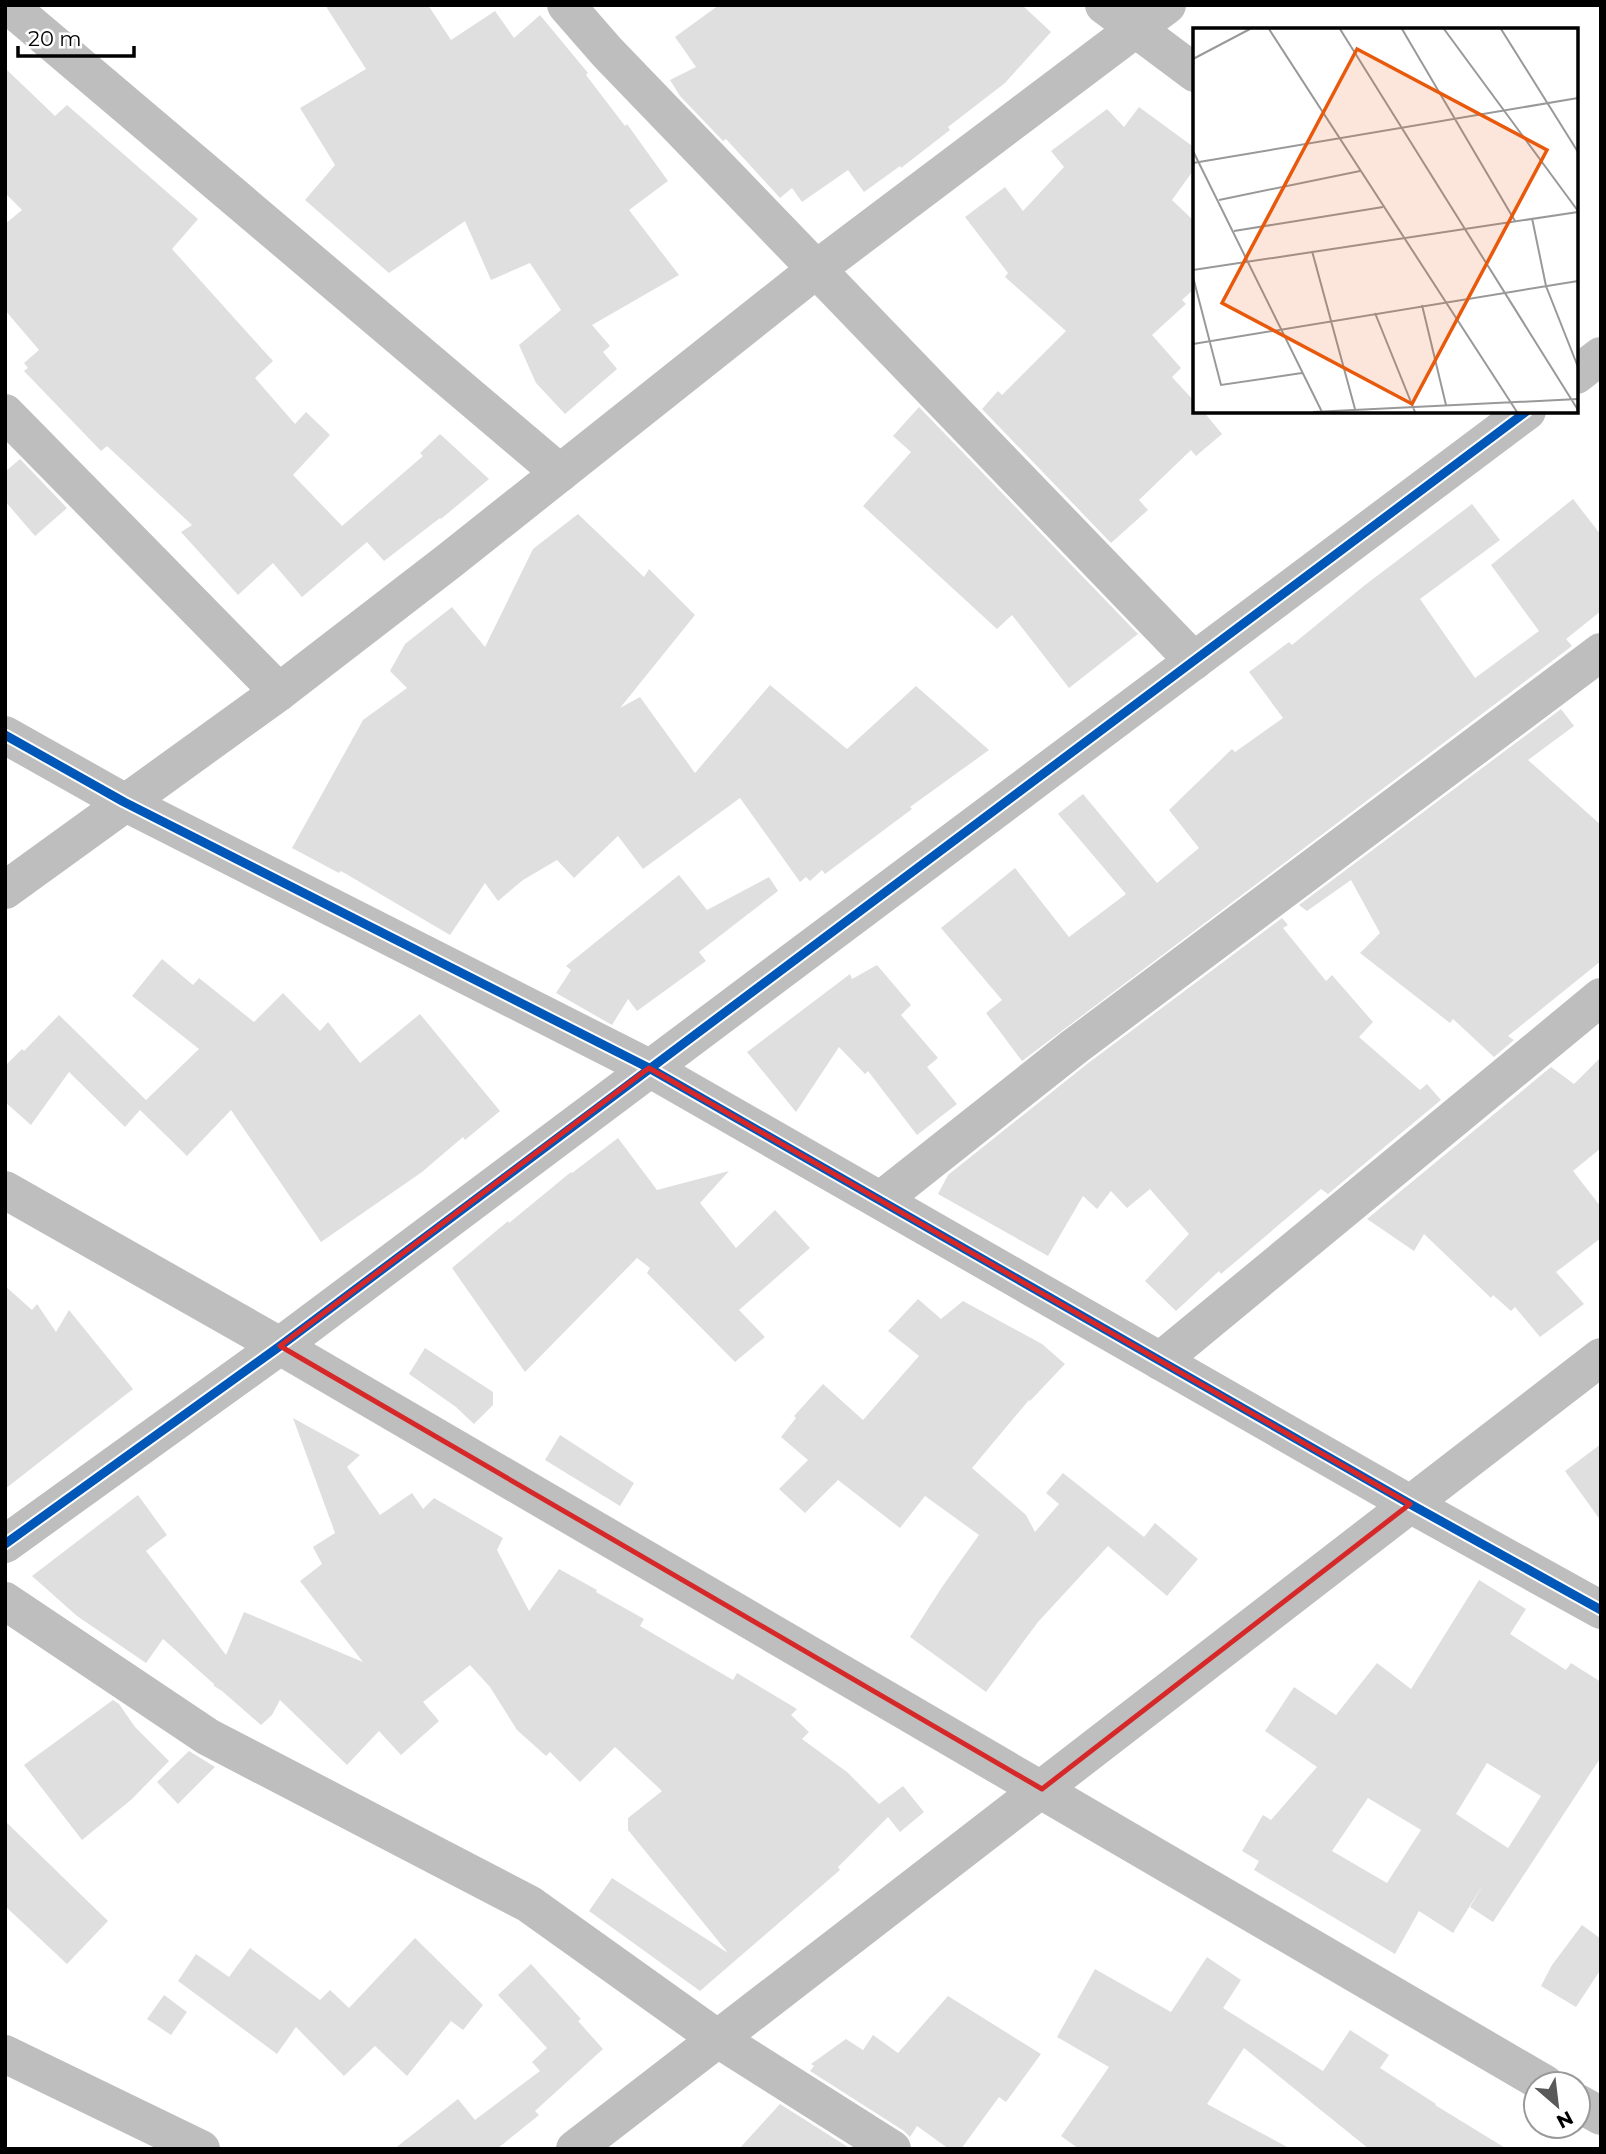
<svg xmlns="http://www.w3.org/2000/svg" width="1606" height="2154" font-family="Montserrat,sans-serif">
<rect width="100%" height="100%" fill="#fff"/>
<g fill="#dfdfdf" fill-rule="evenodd">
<path d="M 325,5 L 428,5 L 451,40 L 495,11 L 514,38 L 540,15 L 588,73 L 586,75 L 625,126 L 627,124 L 668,181 L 629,210 L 679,275 L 592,325 L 610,346 L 603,352 L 617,369 L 565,414 L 536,383 L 519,345 L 561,310 L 530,263 L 491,280 L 465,221 L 389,273 L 305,200 L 335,165 L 300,108 L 366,69 Z"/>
<path d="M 719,5 L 1022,5 L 1051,32 L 1005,83 L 948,127 L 950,130 L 901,168 L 900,166 L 864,192 L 848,170 L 802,202 L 792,188 L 780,198 L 726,139 L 723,141 L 680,96 L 670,80 L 696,67 L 675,37 Z"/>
<path d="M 5,68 L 55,116 L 67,105 L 198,219 L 172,249 L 273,361 L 255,378 L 295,424 L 306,412 L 330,435 L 293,475 L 342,526 L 423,456 L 420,453 L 440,434 L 489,479 L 441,519 L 440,518 L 384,561 L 367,542 L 302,597 L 273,563 L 238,595 L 181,532 L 192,525 L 107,446 L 101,451 L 24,371 L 28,368 L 24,363 L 39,350 L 5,310 L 5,224 L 22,210 L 5,193 Z"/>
<path d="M 1139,107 L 1195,148 L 1195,168 L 1172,200 L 1195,222 L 1195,288 L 1182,300 L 1186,304 L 1152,335 L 1181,368 L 1172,377 L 1195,402 L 1195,411 L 1203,411 L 1222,434 L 1196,456 L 1191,450 L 1139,500 L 1148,510 L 1111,543 L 982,409 L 998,391 L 1002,395 L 1066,331 L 1005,277 L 1008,273 L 965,217 L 1005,187 L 1023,211 L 1064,167 L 1051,151 L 1107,109 L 1124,127 Z"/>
<path d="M 919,407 L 1138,634 L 1069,688 L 1012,615 L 997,629 L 863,506 L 911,452 L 893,436 Z"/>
<path d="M 20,459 L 67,508 L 35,536 L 5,501 L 5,472 Z"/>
<path d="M 1573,499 L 1601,535 L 1601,611 L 1566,639 L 1572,646 L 1022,1061 L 986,1013 L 1002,1000 L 941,928 L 1015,868 L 1069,937 L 1126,894 L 1058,814 L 1083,794 L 1157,883 L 1199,848 L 1169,810 L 1232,749 L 1235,752 L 1283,718 L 1249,672 L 1289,642 L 1292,645 L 1365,585 L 1472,504 L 1500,540 L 1420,599 L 1475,678 L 1539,631 L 1491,565 Z"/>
<path d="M 578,514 L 644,577 L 649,569 L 695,615 L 620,708 L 640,697 L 695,773 L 770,685 L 847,749 L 916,686 L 989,750 L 910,807 L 912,809 L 825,874 L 822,870 L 810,881 L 806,877 L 800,882 L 740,798 L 643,869 L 618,836 L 574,878 L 557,860 L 523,880 L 498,901 L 485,883 L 450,935 L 341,871 L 339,873 L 292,848 L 363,720 L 407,688 L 390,671 L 405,644 L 452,607 L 485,647 L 533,549 Z"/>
<path d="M 1561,709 L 1574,726 L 1528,760 L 1601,825 L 1601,961 L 1508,1036 L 1514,1040 L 1494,1057 L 1453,1019 L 1450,1023 L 1360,953 L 1380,933 L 1351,880 L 1307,911 L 1299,905 Z"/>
<path d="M 679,875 L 707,910 L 769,877 L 778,891 L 699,952 L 706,961 L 637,1011 L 628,999 L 612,1025 L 556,993 L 571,970 L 566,966 Z"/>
<path d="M 1282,918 L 1288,925 L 1283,928 L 1326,981 L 1332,975 L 1373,1022 L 1359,1037 L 1420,1090 L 1427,1084 L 1441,1100 L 1328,1194 L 1321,1189 L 1221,1274 L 1219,1271 L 1176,1311 L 1145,1281 L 1189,1234 L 1150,1189 L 1127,1208 L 1111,1191 L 1097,1209 L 1083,1196 L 1048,1256 L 938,1194 L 948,1175 L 1087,1064 Z"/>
<path d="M 162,959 L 193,985 L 199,978 L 254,1022 L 283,993 L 320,1031 L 328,1022 L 360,1063 L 420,1014 L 500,1111 L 465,1140 L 463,1137 L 422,1172 L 321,1242 L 231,1110 L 187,1156 L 140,1110 L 125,1127 L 69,1072 L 31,1125 L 5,1102 L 5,1066 L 22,1049 L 24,1051 L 59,1015 L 146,1100 L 199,1049 L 132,996 Z"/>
<path d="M 877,965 L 911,1005 L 901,1015 L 938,1058 L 927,1067 L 957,1104 L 917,1135 L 868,1071 L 865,1074 L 839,1047 L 796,1112 L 747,1052 L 850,974 L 852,979 Z"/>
<path d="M 1601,1057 L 1601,1148 L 1573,1171 L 1601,1207 L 1601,1238 L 1556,1272 L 1584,1304 L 1540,1337 L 1515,1307 L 1511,1311 L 1493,1295 L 1491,1298 L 1424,1234 L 1414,1251 L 1367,1219 L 1551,1067 L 1574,1084 Z"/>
<path d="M 618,1138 L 657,1190 L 729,1171 L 700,1203 L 736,1248 L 775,1210 L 810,1248 L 739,1310 L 765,1337 L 735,1362 L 647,1273 L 650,1268 L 637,1258 L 525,1372 L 452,1268 L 508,1221 L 509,1223 L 571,1172 L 572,1173 Z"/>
<path d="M 5,1286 L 32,1310 L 37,1304 L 56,1332 L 69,1310 L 133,1389 L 5,1489 Z"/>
<path d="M 918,1299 L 941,1319 L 963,1301 L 1042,1344 L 1065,1364 L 1030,1401 L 1029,1400 L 972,1468 L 1026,1515 L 1035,1532 L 1059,1504 L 1046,1493 L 1063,1473 L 1144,1537 L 1155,1523 L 1198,1559 L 1167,1596 L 1108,1546 L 1038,1622 L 986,1692 L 910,1637 L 942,1587 L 979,1535 L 925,1496 L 900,1528 L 838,1480 L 805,1513 L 779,1489 L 808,1460 L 781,1437 L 796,1418 L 794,1416 L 823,1384 L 863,1420 L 919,1356 L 888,1331 Z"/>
<path d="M 425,1348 L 493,1392 L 493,1405 L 474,1424 L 456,1407 L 409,1374 Z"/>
<path d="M 293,1418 L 360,1455 L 347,1467 L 380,1515 L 412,1493 L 423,1509 L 434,1498 L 503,1538 L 497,1550 L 529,1611 L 559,1569 L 597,1590 L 596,1592 L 644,1619 L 640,1626 L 733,1680 L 737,1673 L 797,1709 L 791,1715 L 809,1732 L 802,1739 L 847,1772 L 879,1804 L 903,1786 L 924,1812 L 900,1832 L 888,1817 L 838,1867 L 840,1870 L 700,1991 L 589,1911 L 612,1878 L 728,1953 L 628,1830 L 628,1818 L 662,1791 L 615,1747 L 580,1782 L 550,1752 L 546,1756 L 517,1730 L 490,1687 L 470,1665 L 423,1702 L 439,1721 L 401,1755 L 379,1731 L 347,1765 L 280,1700 L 272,1715 L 261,1725 L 222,1691 L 214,1686 L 214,1684 L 163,1639 L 146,1663 L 77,1616 L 32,1576 L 138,1495 L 167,1535 L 146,1551 L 226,1655 L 244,1612 L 363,1662 L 300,1581 L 322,1564 L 313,1547 L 335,1533 Z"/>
<path d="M 560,1435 L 634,1483 L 620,1506 L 545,1460 Z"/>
<path d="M 1601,1444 L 1601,1521 L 1565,1471 Z"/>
<path d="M 1479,1580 L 1526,1609 L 1510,1634 L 1566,1670 L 1571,1663 L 1601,1682 L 1601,1757 L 1493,1922 L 1470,1907 L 1484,1883 L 1453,1933 L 1419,1911 L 1395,1954 L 1254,1870 L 1259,1861 L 1242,1851 L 1263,1815 L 1271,1820 L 1317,1767 L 1265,1731 L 1294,1687 L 1336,1715 L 1377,1663 L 1411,1689 ZM 1487,1763 L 1541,1796 L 1508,1848 L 1456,1814 ZM 1368,1798 L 1421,1830 L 1387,1883 L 1332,1851 Z"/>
<path d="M 113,1700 L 119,1704 L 135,1727 L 169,1761 L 132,1799 L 82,1840 L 24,1765 Z"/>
<path d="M 189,1751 L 215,1767 L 178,1804 L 157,1782 Z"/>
<path d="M 5,1821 L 108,1921 L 67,1964 L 5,1906 Z"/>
<path d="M 1582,1925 L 1601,1939 L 1601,1969 L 1576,2007 L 1541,1986 L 1552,1965 Z"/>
<path d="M 415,1938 L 483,2005 L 463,2030 L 451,2021 L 407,2076 L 375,2046 L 344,2076 L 296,2027 L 277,2054 L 178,1981 L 196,1954 L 229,1977 L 250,1948 L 320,2000 L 330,1990 L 349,2008 Z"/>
<path d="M 1207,1957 L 1241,1980 L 1223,2008 L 1323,2071 L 1350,2030 L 1389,2055 L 1380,2068 L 1436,2104 L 1435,2105 L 1507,2149 L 1369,2149 L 1244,2048 L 1207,2104 L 1291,2149 L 1079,2149 L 1061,2136 L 1109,2067 L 1057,2037 L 1095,1969 L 1171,2012 Z"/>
<path d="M 531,1964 L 581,2019 L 578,2021 L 603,2049 L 535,2111 L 539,2115 L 497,2149 L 394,2149 L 458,2099 L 475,2120 L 540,2071 L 532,2062 L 547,2048 L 498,1995 Z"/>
<path d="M 164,1995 L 187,2012 L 171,2035 L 147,2019 Z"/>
<path d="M 948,1996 L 1041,2054 L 1006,2102 L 999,2097 L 961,2149 L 949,2149 L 917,2126 L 910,2137 L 904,2131 L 810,2071 L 814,2066 L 811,2064 L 846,2039 L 863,2050 L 873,2035 L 898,2053 Z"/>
<path d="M 780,2104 L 851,2149 L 739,2149 Z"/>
</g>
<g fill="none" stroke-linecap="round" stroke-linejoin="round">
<g stroke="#bebebe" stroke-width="38">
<path d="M 8,5 L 560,473"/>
<path d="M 566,5 L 607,52 L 1194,661"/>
<path d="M 1104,5 L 1195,73"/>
<path d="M 1576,375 L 1601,356"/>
<path d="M 5,413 L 279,692"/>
<path d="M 5,735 L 124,802 L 649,1068 L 1410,1504 L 1601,1610"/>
<path d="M 5,890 L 279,692 L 449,561 L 818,268 L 1167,5"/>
<path d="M 5,1190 L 280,1346 L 1545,2084"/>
<path d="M 881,1200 L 1074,1047 L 1601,652"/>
<path d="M 1160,1361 L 1601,997"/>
<path d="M 5,1544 L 280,1346 L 1527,411"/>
<path d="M 5,1601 L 208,1737 L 529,1904 L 718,2039 L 892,2149"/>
<path d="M 5,2054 L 201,2149"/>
<path d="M 1578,2103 L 1601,2116"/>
</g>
<path stroke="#bebebe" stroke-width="38" d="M 575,2149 L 1601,1357"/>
<g stroke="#fff" stroke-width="13">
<g id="cycleway">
<path d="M 5,735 L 124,802 L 649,1068 L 1410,1504 L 1601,1610"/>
<path d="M 5,1544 L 280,1346 L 1527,411"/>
</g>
</g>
<use href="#cycleway" stroke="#0057b8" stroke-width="9"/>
</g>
<path fill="none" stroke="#d62828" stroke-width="5" stroke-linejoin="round" d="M 649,1068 L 1410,1504 L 1042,1789 L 280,1346 Z"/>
<g transform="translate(1193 28)">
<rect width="385" height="385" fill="#fff"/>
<path fill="none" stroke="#999" stroke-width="2" d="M 76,1 L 324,384M 147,1 L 385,382M 209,1 L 322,193M 251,1 L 385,183M 308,1 L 385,124M 0,31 L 57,1M 0,123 L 129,384M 0,135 L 385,70M 26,172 L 167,143M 339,190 L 353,258 L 385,339M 41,203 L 190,179M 119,223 L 162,381M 0,242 L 385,184M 0,249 L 28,357 L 109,345M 229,277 L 253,377M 182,285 L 222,384M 0,316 L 385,253M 120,384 L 385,371"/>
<path fill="#e8590c" fill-opacity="0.15" stroke="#e8590c" stroke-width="3.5" d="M 164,21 L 354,122 L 219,376 L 29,275 Z"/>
<rect width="385" height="385" fill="none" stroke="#000" stroke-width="3.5"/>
</g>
<rect width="1606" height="2154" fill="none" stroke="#000000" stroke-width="14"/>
<g transform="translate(1557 2105) rotate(152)"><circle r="33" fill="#ffffff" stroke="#999999" stroke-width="2"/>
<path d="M0-5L12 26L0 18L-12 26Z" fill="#595959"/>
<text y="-10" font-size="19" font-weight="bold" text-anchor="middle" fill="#000000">N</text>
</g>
<path d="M18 46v10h116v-10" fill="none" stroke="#000000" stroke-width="3.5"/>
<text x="28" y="46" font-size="21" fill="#000000" stroke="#ffffff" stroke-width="5" paint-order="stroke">20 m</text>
</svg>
